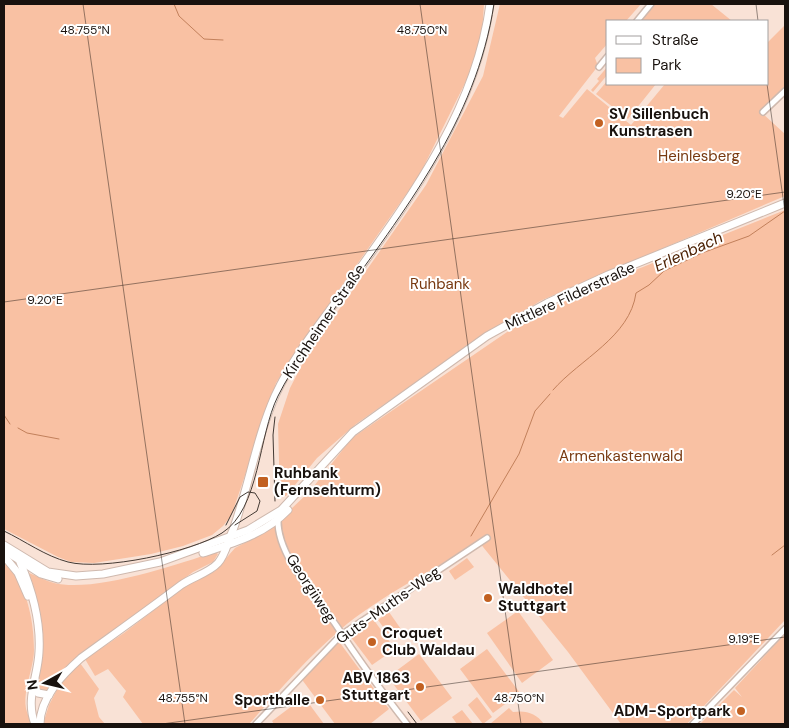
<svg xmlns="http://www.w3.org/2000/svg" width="789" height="728" font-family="'DM Sans',sans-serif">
<rect width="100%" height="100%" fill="#f9e2d6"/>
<g fill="#f9c1a3">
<path d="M 4,4 L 484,4 L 482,34 L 470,73 L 419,176 L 296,351 L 276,383 L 237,499 L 231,516 L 223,526 L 212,535 L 183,546 L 151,554 L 94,563 L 71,562 L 58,557 L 4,529 Z"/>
<path d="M 500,4 L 641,4 L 626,21 L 608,21 L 608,43 L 595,58 L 598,66 L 559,116 L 563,118 L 587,89 L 631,125 L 665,84 L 768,84 L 768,42 L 785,25 L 785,89 L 762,113 L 785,134 L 785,196 L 540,301 L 449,359 L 356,424 L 317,458 L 286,496 L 280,497 L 278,424 L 290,388 L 306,357 L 426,185 L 483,76 Z"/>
<path d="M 655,4 L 711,4 L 732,21 L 641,21 Z"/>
<path d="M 608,66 L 608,74 L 593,92 L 591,90 L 599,81 L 597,79 Z"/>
<path d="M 608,80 L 608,84 L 656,84 L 628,119 L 596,94 Z"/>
<path d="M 785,210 L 785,620 L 687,724 L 621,724 L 568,652 L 479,542 C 435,569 378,597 340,630 C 307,658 278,692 249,724 L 143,724 L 123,697 L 126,691 L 108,669 L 95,676 L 85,659 L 124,633 L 192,581 L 215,571 L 235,548 L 269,530 L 310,491 L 352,438 L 523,321 L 608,281 Z"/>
<path d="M 215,552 L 218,554 L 213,562 L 193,572 L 76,658 L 48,690 L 42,691 L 38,688 C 37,676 42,665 42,653 C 44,626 36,599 29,573 C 37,576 46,581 54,583 C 93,593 176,565 215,552 Z"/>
<path d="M 467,558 L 474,567 L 455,580 L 449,571 Z"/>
<path d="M 4,561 C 26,582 34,619 34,650 C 34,673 14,706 35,724 L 4,724 Z"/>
<path d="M 518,611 L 553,660 L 522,683 L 487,633 Z"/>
<path d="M 389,612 L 403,632 L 392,639 L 378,620 Z"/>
<path d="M 373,619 L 395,649 L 372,665 L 350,636 Z"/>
<path d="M 785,634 L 785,724 L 700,724 L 734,690 L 742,697 L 735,688 Z"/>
<path d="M 336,643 L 340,643 L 389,709 L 370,724 L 335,724 L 303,681 L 303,678 Z"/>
<path d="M 487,649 L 520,693 L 493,713 L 460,669 Z"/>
<path d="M 419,654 L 452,698 L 421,721 L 388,677 Z"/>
<path d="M 80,663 L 99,689 L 94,698 L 99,717 L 105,724 L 43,724 L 49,705 L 60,684 Z"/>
<path d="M 304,697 L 324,724 L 274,724 L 272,721 Z"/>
<path d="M 477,697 L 492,717 L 483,724 L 468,705 Z"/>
<path d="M 509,708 L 513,712 C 526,710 536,713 544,724 L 490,724 Z"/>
<path d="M 462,710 L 473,724 L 457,724 L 452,717 Z"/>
</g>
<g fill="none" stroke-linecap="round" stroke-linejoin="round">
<g stroke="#c2805b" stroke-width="1">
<path d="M 174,4 L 179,16 L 204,39 L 223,40"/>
<path d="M 553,390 C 580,359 630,337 636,293 L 649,285 L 664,271 L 702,253 L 749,236 L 785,211"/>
<path d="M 4,415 L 10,424"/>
<path d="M 18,428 L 27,433 L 59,439"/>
<path d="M 471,536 L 519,454 L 535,411 L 550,394"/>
<path d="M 772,555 L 785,545"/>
</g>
<g stroke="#cfb9ae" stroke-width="8">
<g id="minor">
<path d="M 637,21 L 651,4"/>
<path d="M 599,67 L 608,56"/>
<path d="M 763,112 L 785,91"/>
<path d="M 278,520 C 277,557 318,598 338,628 C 359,661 383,693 407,724"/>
<path d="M 256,724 L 341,635 L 487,538"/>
<path d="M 693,724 L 785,629"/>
</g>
</g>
<g stroke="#cfb9ae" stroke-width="9">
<g id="secondary">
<path d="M 4,545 L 48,572 L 76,576 L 103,574 L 160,562 L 248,530 L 281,510 L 353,432 L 487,336 L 547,303 L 608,275 L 785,203"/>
<path d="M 4,550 L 41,574 L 58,579"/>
<path d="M 203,553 C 234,543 265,534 288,510"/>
<path d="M 4,556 L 18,573 L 28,596"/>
<path d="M 20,562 C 32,590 41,620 39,652 C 38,677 25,699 35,724"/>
<path d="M 33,688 L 38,693 L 49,695"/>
<path d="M 40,724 C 40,698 62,675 81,658 C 114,634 148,610 181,585 C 192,577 209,573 218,563 C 226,554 228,540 233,530 C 249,486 256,439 275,396 C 291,361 315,330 338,299 C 402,209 475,117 490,4"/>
</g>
</g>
<use href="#minor" stroke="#fff" stroke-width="5"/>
<use href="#secondary" stroke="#fff" stroke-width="7"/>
<g stroke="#443a34" stroke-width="1">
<path d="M 275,501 L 273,435 L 275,417"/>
<path d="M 226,525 L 240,497 L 248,492 L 255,493 L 260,501 L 257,511 L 235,525"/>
<path d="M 4,531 C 25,541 45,556 68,562 C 102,571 192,552 222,533 C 260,509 258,436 278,396 C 294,364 317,335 337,305 C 404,210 476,122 494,4"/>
<path d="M 408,712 L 417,724"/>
</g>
</g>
<path fill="none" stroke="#19120e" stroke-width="1" stroke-opacity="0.45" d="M 83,4 L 185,724M 420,4 L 521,724M 756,4 L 758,21M 767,84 L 785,212M 4,302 L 785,192M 162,724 L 785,637"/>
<g fill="#c26122" stroke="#fff" stroke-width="2">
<circle cx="599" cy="123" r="5"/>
<rect x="257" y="476" width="12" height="12" rx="2.5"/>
<circle cx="488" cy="598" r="5"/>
<circle cx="372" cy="642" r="5"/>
<circle cx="420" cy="687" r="5"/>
<circle cx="320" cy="700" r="5"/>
<circle cx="741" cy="711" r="5"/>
</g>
<g text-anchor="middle" stroke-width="4" stroke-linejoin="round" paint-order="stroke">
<g font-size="15" font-weight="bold" fill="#19120e" stroke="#fff" text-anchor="start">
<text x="609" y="119">SV Sillenbuch<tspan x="609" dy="17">Kunstrasen</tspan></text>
<text x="274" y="478">Ruhbank<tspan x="274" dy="17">(Fernsehturm)</tspan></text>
<text x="498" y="594">Waldhotel<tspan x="498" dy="17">Stuttgart</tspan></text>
<text x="382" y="638">Croquet<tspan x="382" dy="17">Club Waldau</tspan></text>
<text x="410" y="683" text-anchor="end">ABV 1863<tspan x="410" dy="17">Stuttgart</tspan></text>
<text x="310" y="705" text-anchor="end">Sporthalle</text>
<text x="731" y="716" text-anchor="end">ADM-Sportpark</text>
</g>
<g font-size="15" fill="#783910" stroke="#fff">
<text x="699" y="161">Heinlesberg</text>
<text x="440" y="289">Ruhbank</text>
<text x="621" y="461">Armenkastenwald</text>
</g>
<g font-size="15" fill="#19120e" stroke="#fff">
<text transform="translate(570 296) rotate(-25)" y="5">Mittlere Filderstraße</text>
<text transform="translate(324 321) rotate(-56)" y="5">Kirchheimer Straße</text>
<text transform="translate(311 588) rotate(57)" y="5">Georgiiweg</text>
<text transform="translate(388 605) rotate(-35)" y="5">Guts-Muths-Weg</text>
</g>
<g font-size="16" font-style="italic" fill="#4b2003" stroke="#fff">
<text transform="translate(688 251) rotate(-25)" y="6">Erlenbach</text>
</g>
</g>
<g font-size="12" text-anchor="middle" fill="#19120e" stroke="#fff" stroke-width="4" stroke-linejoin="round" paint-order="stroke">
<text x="85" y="34">48.755°N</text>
<text x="422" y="34">48.750°N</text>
<text x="744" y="198">9.20°E</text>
<text x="45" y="304">9.20°E</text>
<text x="744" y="643">9.19°E</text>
<text x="183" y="702">48.755°N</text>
<text x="519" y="702">48.750°N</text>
</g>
<rect width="789" height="728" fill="none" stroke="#19120e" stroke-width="10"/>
<rect x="606" y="20" width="162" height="65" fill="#ffffff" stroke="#a3a09f"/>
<rect x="616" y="36" width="25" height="8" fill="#ffffff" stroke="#a3a09f"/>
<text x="652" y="45" font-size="15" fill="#19120e">Straße</text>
<rect x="616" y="58" width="25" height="15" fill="#f9c1a3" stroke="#a3a09f"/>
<text x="652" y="70" font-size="15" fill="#19120e">Park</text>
<g transform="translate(45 683) rotate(262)" stroke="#ffffff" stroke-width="4" paint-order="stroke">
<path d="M0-4L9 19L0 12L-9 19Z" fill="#19120e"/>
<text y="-8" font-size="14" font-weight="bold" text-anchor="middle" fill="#19120e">N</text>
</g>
</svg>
